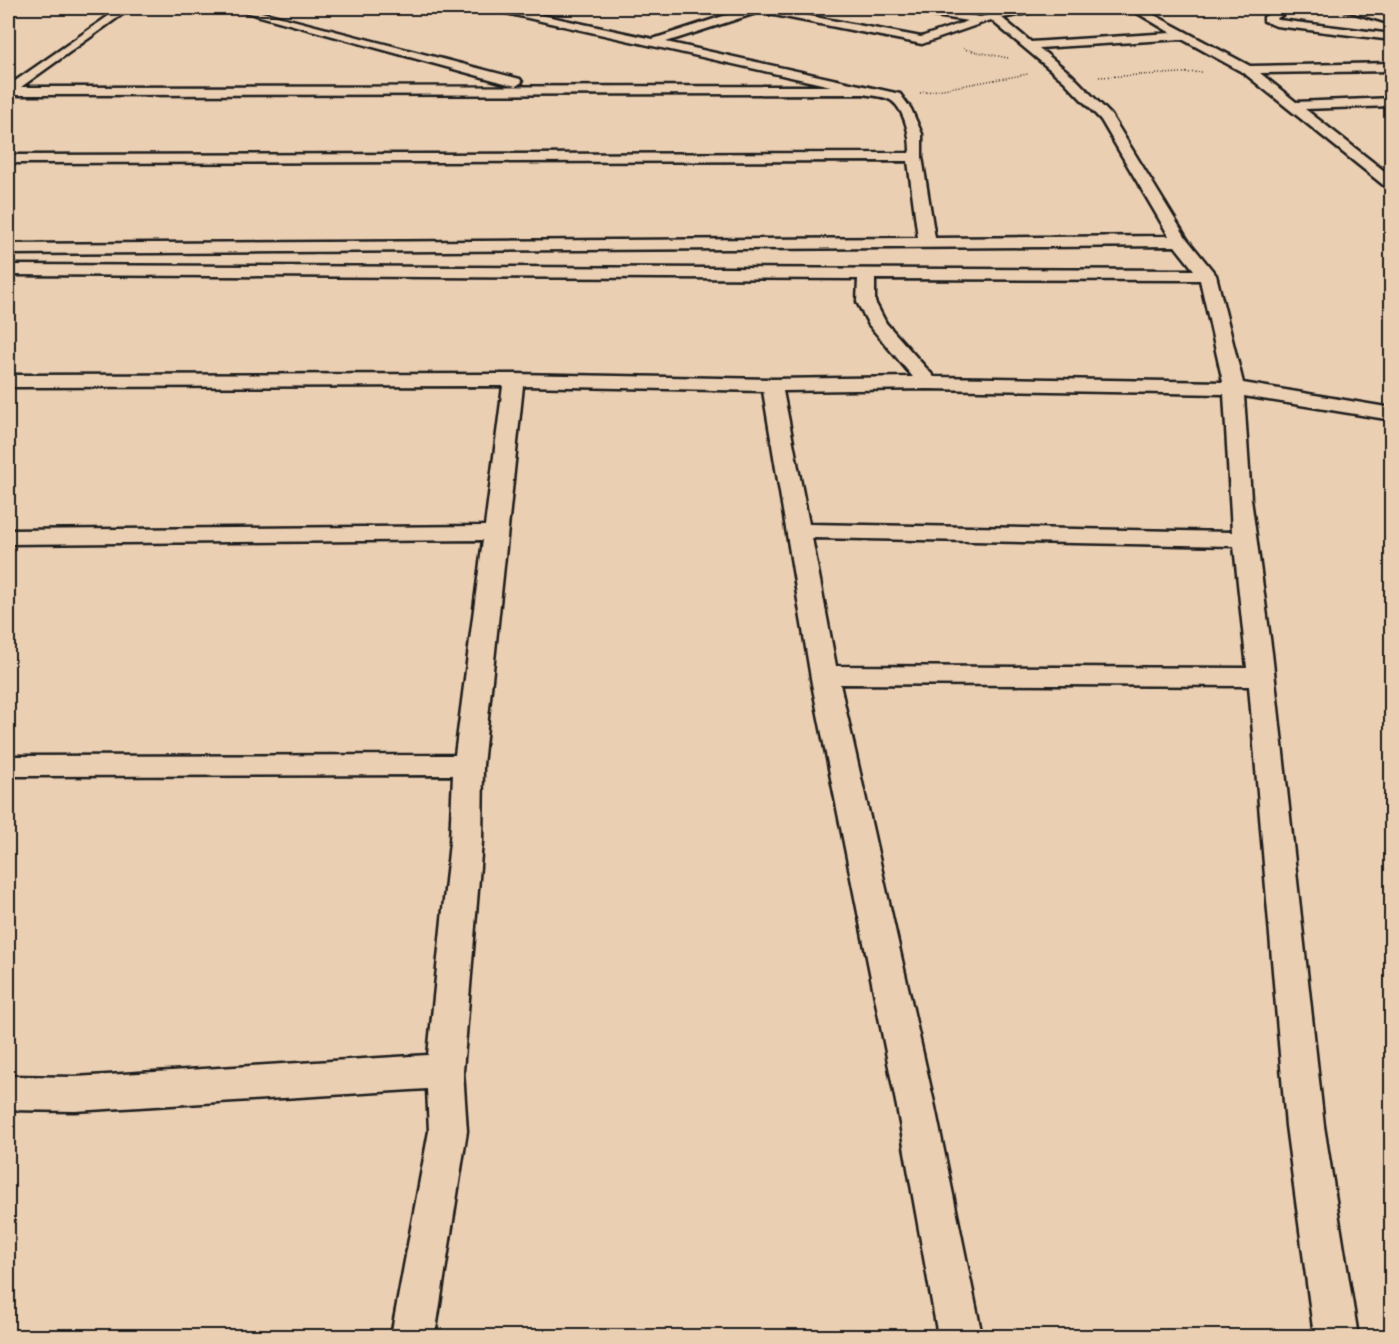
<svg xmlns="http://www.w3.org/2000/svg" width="1399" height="1344" font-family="Delius,sans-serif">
<rect width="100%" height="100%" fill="#ebcfb2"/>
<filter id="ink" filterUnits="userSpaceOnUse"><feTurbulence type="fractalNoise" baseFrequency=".0167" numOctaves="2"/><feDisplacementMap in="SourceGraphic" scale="12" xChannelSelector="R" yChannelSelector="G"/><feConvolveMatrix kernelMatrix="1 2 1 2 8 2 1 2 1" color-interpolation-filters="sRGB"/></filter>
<g filter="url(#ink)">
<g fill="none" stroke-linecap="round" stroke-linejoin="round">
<g stroke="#1c1c1c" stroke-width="5">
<g id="minor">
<path d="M 120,8 L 131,8 L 21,87 L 831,86 L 497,11 L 492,8 L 509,8 L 653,39 L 748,8 L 767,8 L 921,37 L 968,21 L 903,11 L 898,8 L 920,8 L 980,17 L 1024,8 L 1044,8 L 1039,11 L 1002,18 L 1031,42 L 1171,33 L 1129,8 L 1141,8 L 1250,66 L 1392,63 L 1392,71 L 1260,73 L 1296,102 L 1392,98 L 1392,106 L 1305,109 L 1392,177 L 1392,189 L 1387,188 L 1244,73 L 1182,39 L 1039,48 L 1072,75 L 1111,115 L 1187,239 L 1216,275 L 1243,383 L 1392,408 L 1392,420 L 1244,396 L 1251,499 L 1272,653 L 1324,1126 L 1358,1336 L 1314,1336 L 1286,1126 L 1249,686 L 840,684 L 935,1107 L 982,1336 L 938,1336 L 897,1107 L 812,684 L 763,391 L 523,386 L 483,765 L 482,842 L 463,1071 L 467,1131 L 435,1336 L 391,1336 L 429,1131 L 427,1089 L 75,1111 L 8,1110 L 8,1076 L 75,1077 L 428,1055 L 450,842 L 453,775 L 8,776 L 8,756 L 455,755 L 483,540 L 8,544 L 8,530 L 485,526 L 503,386 L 8,387 L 8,375 L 514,374 L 772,379 L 913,377 L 869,325 L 857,302 L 858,279 L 8,275 L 8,265 L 1194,270 L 1175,246 L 8,254 L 8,244 L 918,238 L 908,161 L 8,163 L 8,155 L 909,153 L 910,150 C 910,135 905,111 892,101 C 885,96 872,96 864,94 L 8,95 L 8,86 ZM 759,12 L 922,44 L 991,20 L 1064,81 L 1101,120 L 1169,236 L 935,238 L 922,157 L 922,134 L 911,109 L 900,94 L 666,42 ZM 875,279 L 1200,280 L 1223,382 L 934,377 L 886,323 L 875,302 ZM 928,389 L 1224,394 L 1232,532 L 809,524 L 783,391 ZM 812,538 L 1234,546 L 1247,668 L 836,666 Z"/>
<path d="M 231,8 L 246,8 L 520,79 L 522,82 L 516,86 L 512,85 Z"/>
<path d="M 1281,8 L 1293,8 L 1276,19 L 1279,20 L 1392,34 L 1392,40 L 1276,26 L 1264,21 L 1264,17 Z"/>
<path d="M 1338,8 L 1353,8 L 1392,18 L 1392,24 Z"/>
</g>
</g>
<g stroke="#1c1c1c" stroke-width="1.5" stroke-dasharray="1 2" stroke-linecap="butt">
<path d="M 963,49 L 1008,58"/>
<path d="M 1099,77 L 1203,72"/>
<path d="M 920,93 L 1028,74"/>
</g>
<use href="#minor" fill="#ebcfb2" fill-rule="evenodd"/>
</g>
</g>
<rect width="1399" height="1344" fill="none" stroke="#ebcfb2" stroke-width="30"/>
<rect x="15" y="15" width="1369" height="1314" fill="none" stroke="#1c1c1c" stroke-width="2" filter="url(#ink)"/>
</svg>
